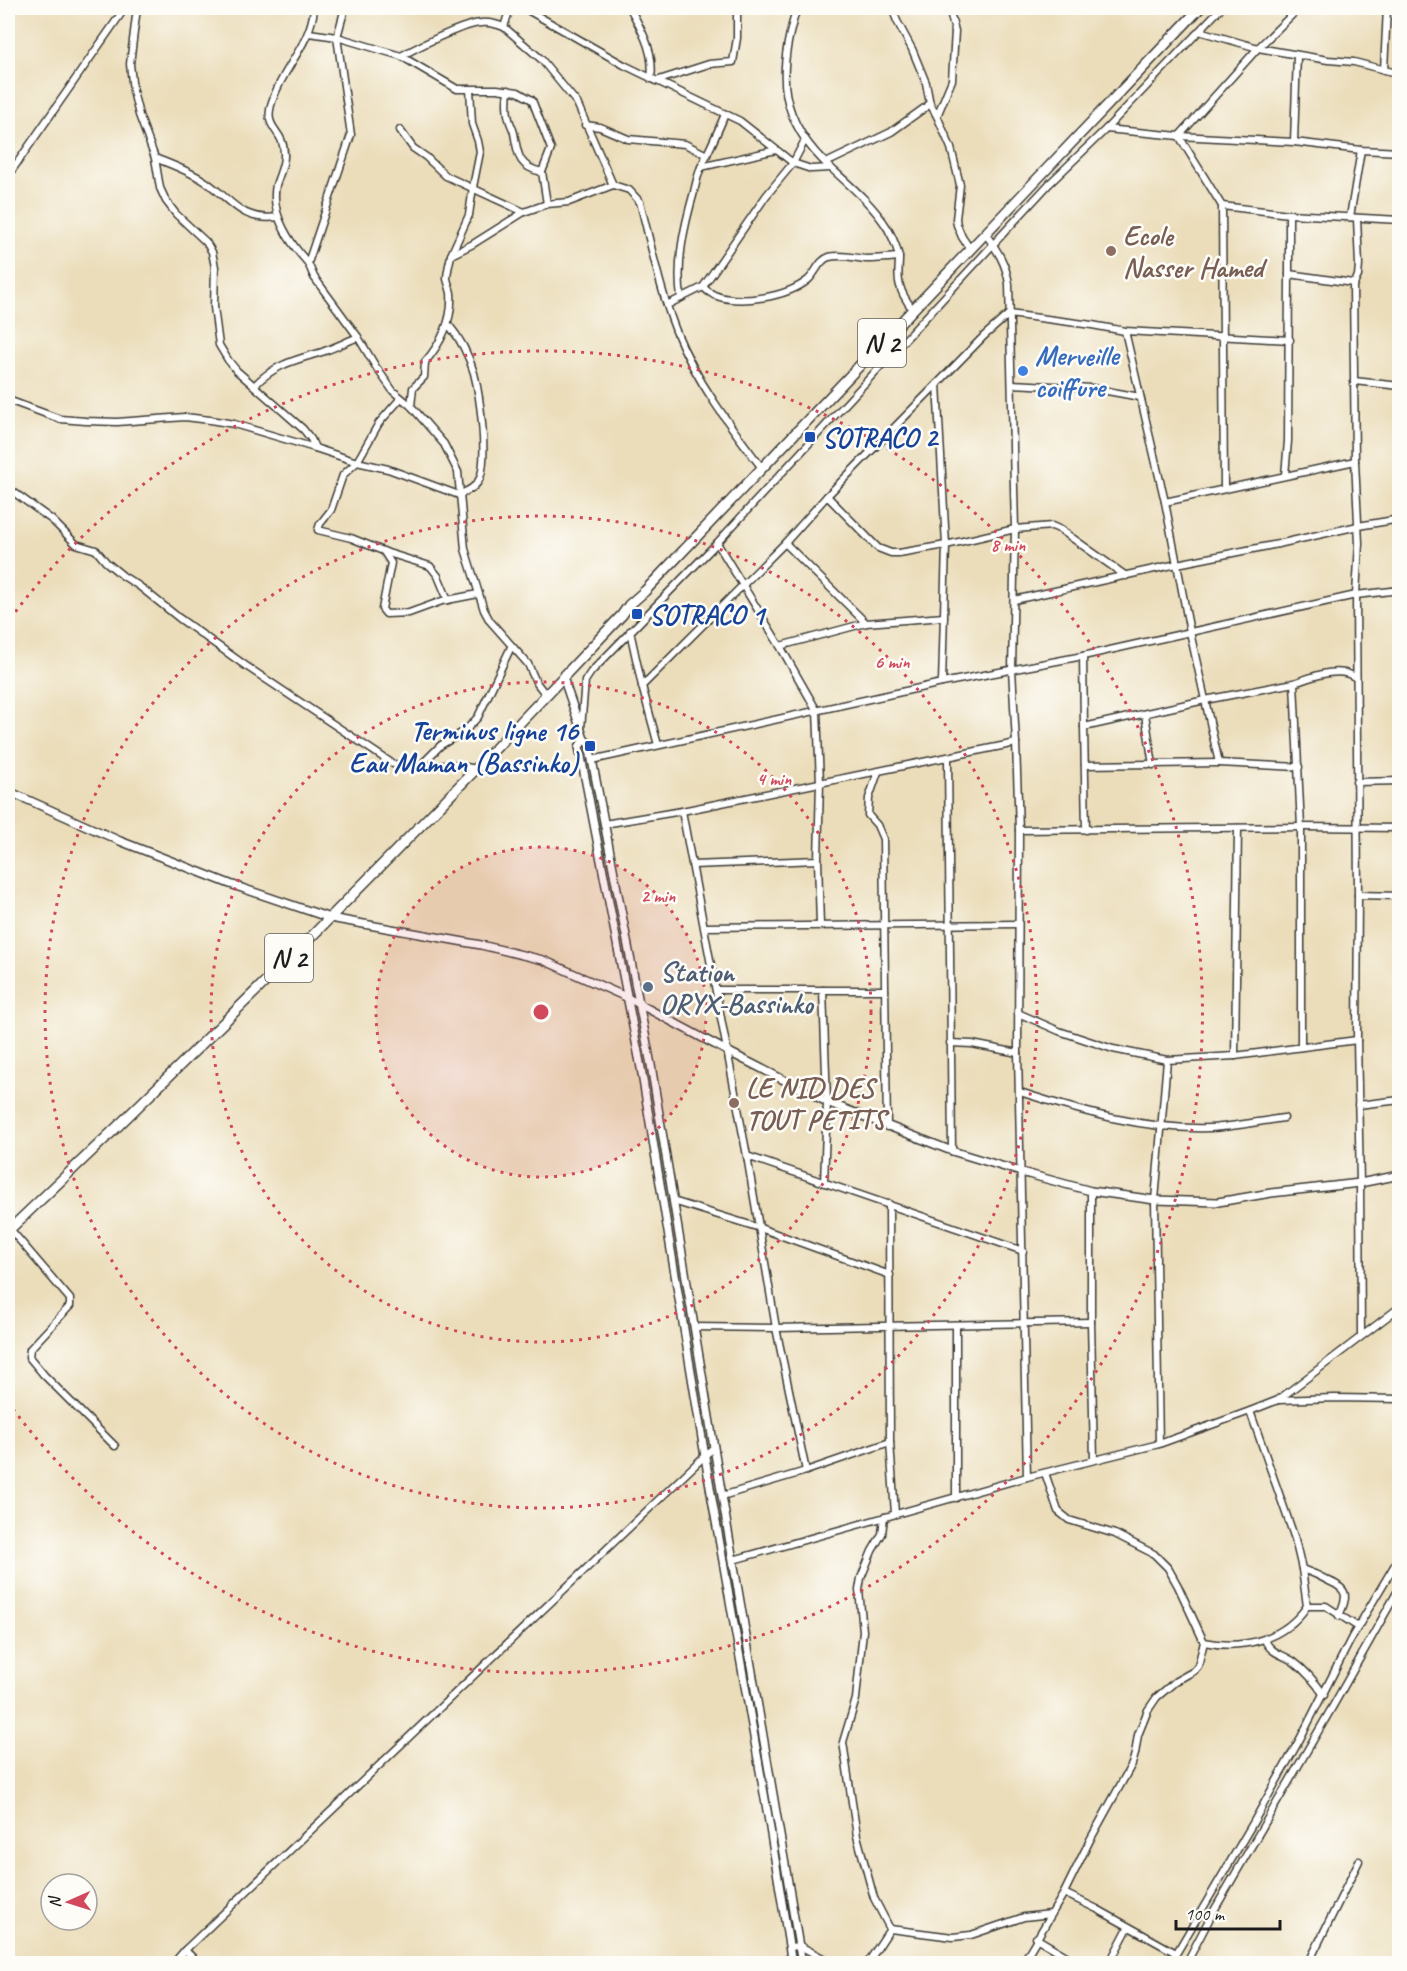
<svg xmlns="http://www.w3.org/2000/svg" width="1407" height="1971" font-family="Caveat,sans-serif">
<rect width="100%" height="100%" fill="#fdfcf7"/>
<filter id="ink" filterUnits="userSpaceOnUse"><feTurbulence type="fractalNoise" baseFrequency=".0167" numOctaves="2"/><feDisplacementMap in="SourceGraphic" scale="12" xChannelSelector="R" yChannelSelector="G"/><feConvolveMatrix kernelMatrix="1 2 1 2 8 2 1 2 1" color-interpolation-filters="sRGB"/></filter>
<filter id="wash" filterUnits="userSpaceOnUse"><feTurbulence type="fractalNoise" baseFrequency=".008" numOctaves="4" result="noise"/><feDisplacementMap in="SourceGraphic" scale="24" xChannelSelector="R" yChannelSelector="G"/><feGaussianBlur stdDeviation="1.35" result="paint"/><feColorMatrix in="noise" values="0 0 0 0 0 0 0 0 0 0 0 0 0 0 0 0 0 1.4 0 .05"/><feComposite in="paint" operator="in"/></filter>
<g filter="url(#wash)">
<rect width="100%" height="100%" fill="#ebddba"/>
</g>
<g filter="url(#ink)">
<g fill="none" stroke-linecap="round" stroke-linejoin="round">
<g stroke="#3b3934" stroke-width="9">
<g id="minor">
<path d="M 137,8 L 130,64 L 133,91 L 139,115 L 155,158 L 160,188 L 166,201 L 176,214 L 206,242 L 212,252 L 215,267 L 214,307 L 219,345 L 228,360 L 237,371 L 303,429 L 311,439 L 315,448 L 357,462 L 388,469 L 459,495 C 467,491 476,488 480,478 C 488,456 480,396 474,373 C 469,356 459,337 448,324"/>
<path d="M 345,8 L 337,37 L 351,135 L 308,263 L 314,277 L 358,337 L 376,367 L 393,391 L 411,406 L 444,444 L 458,472 L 465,549 L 484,610 L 490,621 L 528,664 L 536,682 L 546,695"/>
<path d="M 510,8 L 504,27 L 541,59 L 577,103 L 613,185"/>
<path d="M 524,8 L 624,65 L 740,121 L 793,163 L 811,169 L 831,168"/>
<path d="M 630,8 C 642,31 655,52 651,79"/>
<path d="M 797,8 C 776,73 778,121 832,169 C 853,188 873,205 888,229 C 893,238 898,248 899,259 C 899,268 897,277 900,286 C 902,295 908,303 913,310"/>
<path d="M 892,8 L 897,21 L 912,49 L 926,83 L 930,104 L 937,116 L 951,148 L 960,185 L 956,219 L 957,225 L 962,237 L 970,249"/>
<path d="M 1199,31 L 1258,48 L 1328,60 L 1354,62 L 1400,74"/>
<path d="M 309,33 L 337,37 L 401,56 L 457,89 L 497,89 L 518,92 L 532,100 L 551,149 L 542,172 L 547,204"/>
<path d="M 401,56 C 418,47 463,24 481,23 C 489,22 496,24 504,27"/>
<path d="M 1384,70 L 1387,8"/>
<path d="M 656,81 L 709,64 L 733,62 L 737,38 L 737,8"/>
<path d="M 508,90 C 507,100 506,109 509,119 C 510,124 513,128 514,133 C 518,153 517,167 542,172"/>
<path d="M 937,116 L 952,80 L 955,31 L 949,8"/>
<path d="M 585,125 L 600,127 L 628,139 L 685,144 L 707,155"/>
<path d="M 1106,129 L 1179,136 L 1294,142 L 1361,150 L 1400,152"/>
<path d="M 400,130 L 413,148 L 426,157 L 446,176 L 524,212"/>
<path d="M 1179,136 L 1222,206 L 1289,214 L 1400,220"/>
<path d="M 1179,136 L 1258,48 L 1299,8"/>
<path d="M 1294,142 L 1297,55"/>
<path d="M 155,158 C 172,165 190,171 206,182 C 232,200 241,222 278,217"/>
<path d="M 826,163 L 891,132 L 930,104"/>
<path d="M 701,167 L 776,150"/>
<path d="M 8,176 L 125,8"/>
<path d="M 1222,206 L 1224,488"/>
<path d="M 1350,217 L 1361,150"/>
<path d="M 1357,218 L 1359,265 L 1358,276 L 1353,286 L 1355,461 L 1359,543 L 1356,595 L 1358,895 L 1357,1040 L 1360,1183 L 1361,1335"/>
<path d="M 985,233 C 997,250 1006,263 1009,284 L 1015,529 L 1012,669 L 1016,743"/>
<path d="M 451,255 L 469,215 L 473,187 L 480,152 L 478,141 L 472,124 L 470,89"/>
<path d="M 308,263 C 289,242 270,214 276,185 C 279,175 285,164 284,154 C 284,127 261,131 273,99 C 284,66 311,44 314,8"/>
<path d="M 1289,274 L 1289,214"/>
<path d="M 703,287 C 706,290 710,293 714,295 C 739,305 787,297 808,280 C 816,273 819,260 829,257 C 842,254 854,258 866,259 C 877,259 888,258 899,257"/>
<path d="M 681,298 C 676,262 684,227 694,192 C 696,183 698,173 702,165 C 710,148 718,132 725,114"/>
<path d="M 667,305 L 703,287 L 766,196 L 793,163 L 805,140"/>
<path d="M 1354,381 L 1400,386"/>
<path d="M 1012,384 L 1091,388 L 1140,397"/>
<path d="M 255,385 C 275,364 296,360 322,352 C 334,348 346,342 358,337"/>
<path d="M 401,398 L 379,423 L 357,462 L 343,475 L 331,510 L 320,524 L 318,530 L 351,538 L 388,553 L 430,566 L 438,576 L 448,600"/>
<path d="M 8,400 L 60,419 L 86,421 L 117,422 L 185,417 L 210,420 L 234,424 L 315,448"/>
<path d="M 411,406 L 413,388 L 424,377 L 425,362 C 442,342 453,320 451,293 C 450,288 448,283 447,279 C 447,271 450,262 451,255 L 473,244 L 524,212 L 547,204 L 569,202 L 613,185 L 629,190 L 640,202 C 651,245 660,290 676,331 C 696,381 730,426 762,468"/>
<path d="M 1285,475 L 1288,441 L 1289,274 L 1353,283"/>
<path d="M 8,488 L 52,520 L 76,544 L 96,550 L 106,562 L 123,576 L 139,586 L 179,618 L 246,666 L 393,764 L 408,766 L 456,765 L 476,769"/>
<path d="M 827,496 L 937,384"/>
<path d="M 1165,502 L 1125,331 L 1290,340"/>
<path d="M 717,543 L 780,646 L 817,711 L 820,782 L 818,860 L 820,925"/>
<path d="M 785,543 L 866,623"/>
<path d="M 384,552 L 391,563 L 382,609 L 386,614 L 409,613 L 442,601 L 478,594"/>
<path d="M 1014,600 L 1177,564 L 1278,544 L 1358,526 L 1400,519"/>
<path d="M 630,631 L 642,686"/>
<path d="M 780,646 L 866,623 L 944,617"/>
<path d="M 1083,656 L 1084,727"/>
<path d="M 942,683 L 946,545 L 937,384 L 984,336 L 1009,314 L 1092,325 L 1125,331"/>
<path d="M 1145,714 L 1153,765"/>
<path d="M 581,728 L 585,681 L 591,672 L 717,543 L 1049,184 L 1106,129 L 1221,8"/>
<path d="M 658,745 L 642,686 L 785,543 L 827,496 L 878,548 L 891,553 L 899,553 L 946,545 L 1015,529 L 1052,526 L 1061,530 L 1126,576"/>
<path d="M 948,758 L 952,1151"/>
<path d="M 592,760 L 942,683 L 1083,656 L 1356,595 L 1400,590"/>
<path d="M 421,765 L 441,745 L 465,731 L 478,717 L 511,647"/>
<path d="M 1085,765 L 1219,763"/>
<path d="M 1299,767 L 1219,763 L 1190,632 L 1165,502 L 1355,461"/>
<path d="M 878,772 L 869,798 L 868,815 L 877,825 L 883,839 L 887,1127"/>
<path d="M 1356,782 L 1400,781"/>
<path d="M 604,824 L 682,811"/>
<path d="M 1019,830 L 1301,827 L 1400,828"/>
<path d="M 1086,830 L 1084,727 L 1205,700 L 1294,683"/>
<path d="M 693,865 L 818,860"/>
<path d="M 1358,895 L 1400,896"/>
<path d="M 705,927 L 1018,924"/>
<path d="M 717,990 L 885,990"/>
<path d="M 823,990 L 827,1102 L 824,1183"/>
<path d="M 1018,1013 L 1059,1031 L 1113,1049 L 1167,1060 L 1155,1200 L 1159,1444"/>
<path d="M 950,1043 L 972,1044 L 1018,1053"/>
<path d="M 1301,1047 L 1301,827 L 1294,683 C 1312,677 1340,665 1356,678"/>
<path d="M 1235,1056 L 1238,828"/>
<path d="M 1167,1060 L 1235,1056 L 1357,1040"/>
<path d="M 1020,1092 C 1082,1112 1145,1130 1210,1128 C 1235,1127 1260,1121 1284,1118"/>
<path d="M 1358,1105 L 1400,1100"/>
<path d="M 747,1156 L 1023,1251"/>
<path d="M 1091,1191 L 1091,1322 L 1094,1460"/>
<path d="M 673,1201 L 760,1228 L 890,1275"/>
<path d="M 889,1204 L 890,1442 L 895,1514"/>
<path d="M 10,1229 L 70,1299 L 70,1306 L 30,1349 L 29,1357 L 44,1375 L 115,1446"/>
<path d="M 695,1327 L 776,1328 L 1091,1322"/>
<path d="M 1279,1400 L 1334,1398 L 1400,1399"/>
<path d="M 806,1471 L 776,1328 L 747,1156 L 682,811 L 1016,743 L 1019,830 L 1018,1053 L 1027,1477"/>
<path d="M 1045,1473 L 1058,1511 L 1069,1520 L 1115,1534 L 1154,1554 L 1168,1568 L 1178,1586 L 1204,1642"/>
<path d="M 722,1496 L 806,1471 L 890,1442"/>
<path d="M 956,1498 L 956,1325"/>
<path d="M 884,1517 L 882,1534 L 872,1551 L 861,1578 L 859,1590 L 863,1631 L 856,1699 L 843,1742 L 857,1836 L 874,1898 L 890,1929"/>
<path d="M 733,1560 L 1027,1477 L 1159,1444 L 1250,1411 L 1278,1400 L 1400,1307"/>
<path d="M 1302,1569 C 1311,1572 1320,1576 1329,1581 C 1350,1590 1347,1597 1339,1616"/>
<path d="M 1307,1606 L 1326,1606 L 1358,1627"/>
<path d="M 1265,1640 C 1271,1654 1283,1654 1294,1662 C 1306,1671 1316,1683 1324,1695"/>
<path d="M 1064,1893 L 1097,1909 L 1176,1953"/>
<path d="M 1036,1938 L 1080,1964"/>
<path d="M 789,1947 L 800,1946 L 834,1964"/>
<path d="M 185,1950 L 199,1964"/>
<path d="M 173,1964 L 185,1950 L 714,1447"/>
<path d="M 867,1964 L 890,1929 L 953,1937 L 971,1935 L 1024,1917 L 1051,1914"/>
<path d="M 1022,1964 L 1064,1893 L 1090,1840 L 1132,1764 L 1135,1754 L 1138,1735 L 1148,1710 L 1157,1697 L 1176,1681 L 1194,1671 L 1198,1666 L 1204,1642 C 1243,1650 1284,1640 1307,1606 L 1302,1569 L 1295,1539 L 1250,1411"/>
<path d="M 1109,1964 L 1128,1928"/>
<path d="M 1170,1964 L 1253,1823 L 1300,1739 L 1352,1637 L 1400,1556"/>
<path d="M 1186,1964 L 1212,1914 L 1333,1706 L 1400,1587"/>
<path d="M 1308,1964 L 1359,1861"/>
</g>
</g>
<g stroke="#3b3934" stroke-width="10">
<g id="tertiary">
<path d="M 563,677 L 584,739 L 589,744 L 651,1065 L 722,1496 L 802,1964"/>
<path d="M 584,739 L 579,747 L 582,762 L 641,1068 L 712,1499 L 768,1816 L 792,1964"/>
<path d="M 8,791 L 120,841 L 230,884 L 330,918 L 481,945 L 543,960 L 626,997 L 727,1051 L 827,1102 L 952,1151 L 1021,1172 L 1091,1191 L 1155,1200 L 1218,1202 L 1271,1193 L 1360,1183 L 1400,1175"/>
</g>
</g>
<g stroke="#3b3934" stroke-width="12">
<path id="primary" d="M 8,1231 L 116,1128 L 314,934 L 476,769 L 622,615 L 629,605 L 645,591 L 1200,8"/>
</g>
<use href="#minor" stroke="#fff" stroke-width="6"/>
<use href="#tertiary" stroke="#fff" stroke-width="7"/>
<use href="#primary" stroke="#fff" stroke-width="9"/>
</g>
</g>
<circle cx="541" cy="1012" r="165" fill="#d1495b" fill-opacity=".12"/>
<g fill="none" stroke="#d1495b" stroke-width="3" stroke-dasharray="3 6">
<circle cx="541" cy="1012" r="165"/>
<circle cx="541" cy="1012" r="330"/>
<circle cx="541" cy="1012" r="496"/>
<path d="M10 619A661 661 0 1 1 10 1405"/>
</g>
<g fill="#8d6e63" stroke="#fdfcf7" stroke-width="2">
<circle cx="1111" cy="251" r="6"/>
<circle cx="734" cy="1103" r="6"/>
</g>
<circle fill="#3f7fe0" stroke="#fdfcf7" stroke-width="2" cx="1023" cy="371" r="6"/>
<g fill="#1a4fb4" stroke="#fdfcf7" stroke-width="2">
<rect x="804" y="431" width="12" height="12" rx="3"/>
<rect x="631" y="608" width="12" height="12" rx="3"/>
<rect x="584" y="740" width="12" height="12" rx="3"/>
</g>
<circle fill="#5c6f8a" stroke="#fdfcf7" stroke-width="2" cx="648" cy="987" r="6"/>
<g text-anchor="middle" stroke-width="5" stroke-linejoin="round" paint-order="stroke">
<g fill="#fdfcf7" stroke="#605f5e" stroke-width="1.5">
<rect x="858" y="319" width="48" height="48" rx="4.5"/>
<rect x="265" y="934" width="48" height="48" rx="4.5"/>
</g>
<g font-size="27" font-weight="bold" fill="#1c1c1c">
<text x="882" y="352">N 2</text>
<text x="289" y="967">N 2</text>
</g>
<g font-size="28" font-weight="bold" fill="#785e54" stroke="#fdfcf7" text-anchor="start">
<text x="1123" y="245">Ecole<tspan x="1123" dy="32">Nasser Hamed</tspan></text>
<text x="746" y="1097">LE NID DES<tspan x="746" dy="32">TOUT PETITS</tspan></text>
</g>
<g font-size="28" font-weight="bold" fill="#366cbe" stroke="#fdfcf7" text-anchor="start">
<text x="1035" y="365">Merveille<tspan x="1035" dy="32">coiffure</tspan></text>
</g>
<g font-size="28" font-weight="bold" fill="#164399" stroke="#fdfcf7" text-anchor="start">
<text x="822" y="447">SOTRACO 2</text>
<text x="649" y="624">SOTRACO 1</text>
<text x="578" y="740" text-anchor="end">Terminus ligne 16<tspan x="578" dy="32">Eau Maman (Bassinko)</tspan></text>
</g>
<g font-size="28" font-weight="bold" fill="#4e5e75" stroke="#fdfcf7" text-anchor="start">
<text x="660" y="981">Station<tspan x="660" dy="32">ORYX-Bassinko</tspan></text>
</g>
</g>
<circle cx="541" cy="1012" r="9" fill="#d1495b" stroke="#fdfcf7" stroke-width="3"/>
<g font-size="18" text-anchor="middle" font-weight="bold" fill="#d1495b" stroke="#fdfcf7" stroke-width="5" stroke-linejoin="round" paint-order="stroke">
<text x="1008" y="551">8 min</text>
<text x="892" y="668">6 min</text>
<text x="774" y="785">4 min</text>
<text x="658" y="902">2 min</text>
</g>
<rect width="1407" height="1971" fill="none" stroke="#fdfcf7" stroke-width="30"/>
<g transform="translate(69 1902) rotate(267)"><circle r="28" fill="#fdfcf7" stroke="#a3a29f" stroke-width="1.5"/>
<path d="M0-4.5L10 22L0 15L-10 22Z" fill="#d1495b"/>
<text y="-9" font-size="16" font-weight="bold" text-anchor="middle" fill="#1c1c1c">N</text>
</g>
<path d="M1176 1920v9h104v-9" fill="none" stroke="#1c1c1c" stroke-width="3"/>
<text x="1185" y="1920" font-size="18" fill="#1c1c1c" stroke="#fdfcf7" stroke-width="4.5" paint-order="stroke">100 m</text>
</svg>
